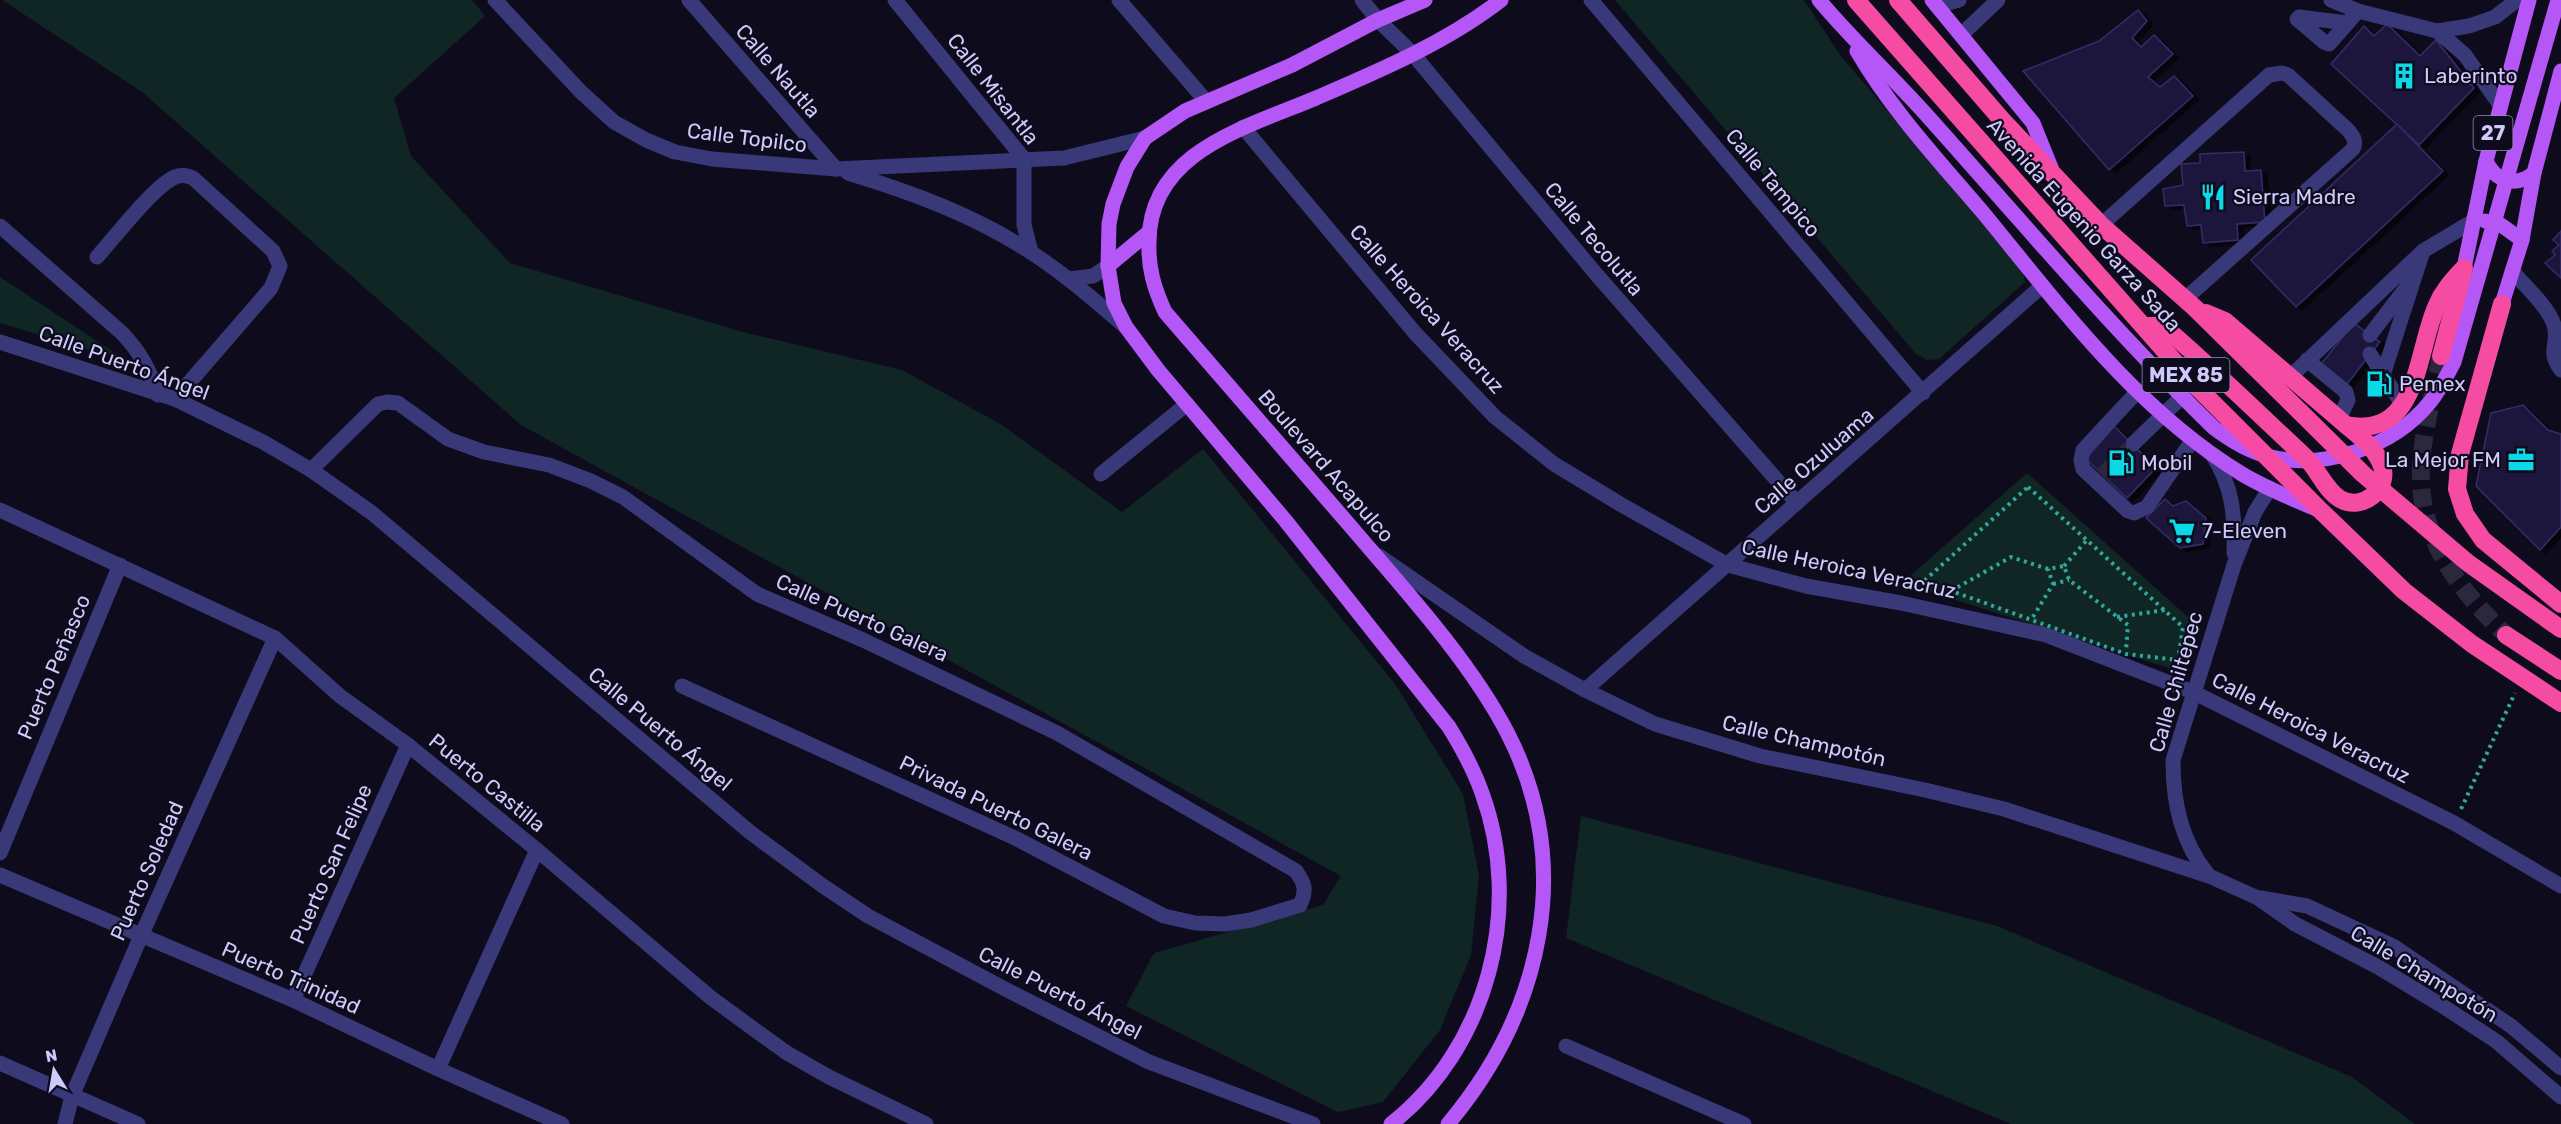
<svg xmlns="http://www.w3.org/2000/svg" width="2561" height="1124" font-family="Rubik,sans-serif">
<defs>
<filter id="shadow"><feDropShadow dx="6" dy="3.5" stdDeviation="0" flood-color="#0009"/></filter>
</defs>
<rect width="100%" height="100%" fill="#0e0c1c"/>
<g fill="#102624">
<path d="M 2,0 L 472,0 L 485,16 L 394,98 L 411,156 L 510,263 L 743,332 L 902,370 L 1002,425 L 1122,512 L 1203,449 L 1395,684 L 1463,794 L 1479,876 L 1471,955 L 1440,1030 L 1383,1102 L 1338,1112 L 1126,1006 L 1154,953 L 1323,905 L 1341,876 L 521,425 L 142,92 Z"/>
<path d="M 1615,0 L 1804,0 L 1840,55 L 2023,271 L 2025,282 L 1939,359 L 1927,360 L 1916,354 Z"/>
<path d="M 0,277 L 127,361 L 0,323 Z"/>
<path d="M 2027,473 L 2197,625 L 2187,664 L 2172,669 L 1902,583 Z"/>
<path d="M 1581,816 L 1997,926 L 2352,1077 L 2415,1124 L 2011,1124 L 1566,938 Z"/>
</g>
<g fill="#1f193c" stroke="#362c67" stroke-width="1.5" filter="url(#shadow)">
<path d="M 2138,10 L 2147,21 L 2132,38 L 2141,47 L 2154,35 L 2173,54 L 2148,77 L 2160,87 L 2174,76 L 2193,96 L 2109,170 L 2023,71 L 2099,41 Z"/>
<path d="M 2387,24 L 2420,56 L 2436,40 L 2474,88 L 2419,145 L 2331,64 L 2364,26 L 2374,36 Z"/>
<path d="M 2397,124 L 2443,171 L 2296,307 L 2251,260 Z"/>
<path d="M 2244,152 L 2245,171 L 2261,170 L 2265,222 L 2237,224 L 2238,240 L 2203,243 L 2201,225 L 2187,226 L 2184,205 L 2165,206 L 2163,189 L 2183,185 L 2181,164 L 2200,163 L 2200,154 Z"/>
<path d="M 2561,231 L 2561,278 L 2545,263 L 2555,255 L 2552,251 L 2559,245 L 2553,240 Z"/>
<path d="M 2354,323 L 2380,342 L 2347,384 L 2321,364 Z"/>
<path d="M 2523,405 L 2548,430 L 2561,434 L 2561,527 L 2540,550 L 2476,486 L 2491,413 Z"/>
<path d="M 2114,426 L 2156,468 L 2127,498 L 2086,459 Z"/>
<path d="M 2165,499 L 2173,506 L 2186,501 L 2206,518 L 2203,544 L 2180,548 L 2146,518 Z"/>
</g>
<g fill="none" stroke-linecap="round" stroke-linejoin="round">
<path stroke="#2b283e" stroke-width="15" stroke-dasharray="15 8" stroke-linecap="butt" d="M 2102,475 L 2133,444"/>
<path stroke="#2b283e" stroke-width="18" stroke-dasharray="18 9" stroke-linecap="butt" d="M 2441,356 C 2434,393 2422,432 2421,469 C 2418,537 2459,590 2506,635"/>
<g stroke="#32a89c" stroke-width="4" stroke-dasharray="3 4.5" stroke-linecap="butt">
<path d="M 2028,487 L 2183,627 L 2178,660 L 2126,654 L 1924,581 Z"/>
<path d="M 2064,566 L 2087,540"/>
<path d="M 2053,584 L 2069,580"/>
<path d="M 1951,591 L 2011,557 L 2048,569 L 2064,566 L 2069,580 L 2128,625 L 2126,650"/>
<path d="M 2033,617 L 2053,584 L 2048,569"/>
<path d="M 2117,617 L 2165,610"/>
<path d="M 2461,809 L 2515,693"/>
</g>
<g stroke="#393979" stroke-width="15">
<path d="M 495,0 L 581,92 L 614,122 L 646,140 L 675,152 L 712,159 L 836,169 L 1064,158 L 1145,138"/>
<path d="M 689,0 L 836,169"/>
<path d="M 895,0 L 1024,159 L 1024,225 L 1031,252"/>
<path d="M 1119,0 L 1206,101"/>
<path d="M 1362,0 L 1378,20 L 1412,53 L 1596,274 L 1797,503"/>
<path d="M 1591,0 L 1923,393"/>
<path d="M 2331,0 L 2358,11 L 2437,31 L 2469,26 L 2495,17 L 2517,0"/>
<path d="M 1937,6 L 1959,0"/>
<path d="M 2347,23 L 2299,17 L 2297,19 L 2324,42 L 2329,44 L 2358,11"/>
<path d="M 2437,31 L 2465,55 L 2500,105"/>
<path d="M 1961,35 L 1998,0"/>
<path d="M 1243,127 L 1415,333 L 1495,417 L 1554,464 L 1620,504 L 1728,565 L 1806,586 L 1901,603 L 2046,635 L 2193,692 L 2454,823 L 2561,886"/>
<path d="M 848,173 C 911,192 976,216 1032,253 C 1066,275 1095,301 1126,327"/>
<path d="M 2101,225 L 2269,75 L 2282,73 L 2288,75 L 2348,130 C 2353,136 2357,141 2353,149 L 2185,299"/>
<path d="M 0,226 L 122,333 C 140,352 150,370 158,395"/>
<path d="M 97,257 C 114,238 154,186 175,177 C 182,174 187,176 193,178 L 273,251 L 280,266 L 271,288 L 175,399"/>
<path d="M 2512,271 C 2525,286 2552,310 2555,329 C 2558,347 2547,351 2561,370"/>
<path d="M 1069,279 L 1093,276 L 1108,266"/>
<path d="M 2370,335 L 2409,284"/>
<path d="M 0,342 L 175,399 L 263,442 L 311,470 L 372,513 L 751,833 L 823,886 L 868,916 L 1007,990 L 1149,1062 L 1313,1124"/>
<path d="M 2370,354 L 2383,375"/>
<path d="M 2307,360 L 2346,392 L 2348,400 L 2339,419"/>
<path d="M 2290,377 L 2423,251 L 2475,220"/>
<path d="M 2137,392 L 2083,450 L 2081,460 L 2083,469 L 2128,511 L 2134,513 L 2147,507 L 2192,441"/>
<path d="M 2403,405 L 2383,375 L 2422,254"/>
<path d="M 2133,444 L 2190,389"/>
<path d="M 2212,454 C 2233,487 2235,516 2234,553"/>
<path d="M 311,470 L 378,404 L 387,402 L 398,403 L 448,439 L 484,452 L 549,465 L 591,481 L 623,497 L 757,594 L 863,640 L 1057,733 L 1296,871 C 1305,884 1307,890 1300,905 L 1251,920 L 1225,924 L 1195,923 L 1164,916 L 1015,838 L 682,686"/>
<path d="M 1101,474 L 1187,404"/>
<path d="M 0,510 L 275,638 L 340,696 L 408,745 L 537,850 L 710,997 L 755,1030 L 787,1053 L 829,1077 L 926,1124"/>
<path d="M 1379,556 L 1524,656 L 1585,690 L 1655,724 L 1760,756 L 1925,790 L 2004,809 L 2209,876 L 2258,898 L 2295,924 L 2378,967 L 2441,1005 L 2496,1041 L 2561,1097"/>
<path d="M 1585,690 L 2042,286"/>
<path d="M 0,853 L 120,565"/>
<path d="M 0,875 L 293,1000 L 438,1069 L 562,1124"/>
<path d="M 2209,876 C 2181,842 2173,803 2173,760 L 2234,565 L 2255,512 L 2270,488"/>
<path d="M 2261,898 L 2307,906 L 2393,946 L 2511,1026 L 2561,1068"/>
<path d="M 293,1000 L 408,745"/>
<path d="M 1566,1046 L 1744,1124"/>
<path d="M 0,1063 L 138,1124"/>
<path d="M 438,1069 L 537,850"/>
<path d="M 65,1124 L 72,1096 L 141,936 L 275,638"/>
</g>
<g stroke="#b557f7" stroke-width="15">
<path d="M 1819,0 C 1854,42 1895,79 1931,120 C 2024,224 2114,331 2214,428 C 2230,440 2247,451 2267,456 C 2323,471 2394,447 2430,402 C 2440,390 2447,375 2454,362 L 2558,0"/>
<path d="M 1932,0 L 2033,123 L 2052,170"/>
<path d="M 1857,51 C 1892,111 1940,162 1985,215 C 2062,309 2137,410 2242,474 C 2265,488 2291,498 2316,509"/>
<path d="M 2486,161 C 2495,181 2516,188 2534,173"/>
<path d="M 2485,221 L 2501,225 L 2522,240"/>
<path d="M 1108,266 L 1149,232"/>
<path d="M 2464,268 L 2486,161 L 2529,0"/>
<path d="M 2502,304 L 2522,240 L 2534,173 L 2561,71"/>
<path d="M 1391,1124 C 1488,1048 1524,908 1482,793 C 1474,770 1462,748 1449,727 L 1285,520 L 1158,370 L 1126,327 L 1114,303 L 1108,266 L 1109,224 L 1113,204 L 1127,167 L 1145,138 L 1185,111 L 1292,65 L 1378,20 L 1425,0"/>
<path d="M 1448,1124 C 1542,1012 1576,866 1507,732 C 1470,661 1404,589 1352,528 C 1290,456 1228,384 1165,312 C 1154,288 1148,268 1149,242 C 1149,151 1248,127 1316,98 C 1379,71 1447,42 1501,0"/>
</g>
<g stroke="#f64ba3" stroke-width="18">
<path d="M 1856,0 L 2195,385 L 2320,510 L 2404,591 L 2472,644 L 2561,703"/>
<path d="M 1898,0 L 2002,120 L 2101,225 L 2195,308 L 2363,474 L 2468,563 L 2561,629"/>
<path d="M 2502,304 L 2460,454 L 2457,489 L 2465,514 L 2483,540 L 2561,604"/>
<path d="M 2206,313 L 2225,321 L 2346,425 C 2420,440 2416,350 2437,305 C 2443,290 2454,279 2464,268"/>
<path d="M 2144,326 L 2157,326 L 2170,332 C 2216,372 2260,415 2305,457 C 2318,469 2325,490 2340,499 C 2362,512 2390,489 2382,466 C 2375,447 2360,437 2346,425"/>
<path d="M 2441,356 L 2463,272"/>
<path d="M 2506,635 L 2561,671"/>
</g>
</g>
<defs>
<g id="building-bare" transform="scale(2.07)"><path d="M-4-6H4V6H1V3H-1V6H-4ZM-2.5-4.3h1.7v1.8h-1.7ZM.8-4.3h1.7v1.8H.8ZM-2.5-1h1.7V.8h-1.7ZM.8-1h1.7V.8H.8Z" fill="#0bd9e7" stroke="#0e0c1c" stroke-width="2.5" paint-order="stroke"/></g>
<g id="restaurant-bare" transform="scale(2.07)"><path d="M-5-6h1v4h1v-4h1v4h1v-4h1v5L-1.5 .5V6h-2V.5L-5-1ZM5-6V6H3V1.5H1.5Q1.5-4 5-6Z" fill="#0bd9e7" stroke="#0e0c1c" stroke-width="2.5" paint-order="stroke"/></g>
<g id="fuel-bare" transform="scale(2.07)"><path d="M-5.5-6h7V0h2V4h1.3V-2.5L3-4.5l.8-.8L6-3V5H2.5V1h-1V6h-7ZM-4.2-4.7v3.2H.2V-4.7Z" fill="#0bd9e7" stroke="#0e0c1c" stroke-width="2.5" paint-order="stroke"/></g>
<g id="office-bare" transform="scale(2.07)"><path d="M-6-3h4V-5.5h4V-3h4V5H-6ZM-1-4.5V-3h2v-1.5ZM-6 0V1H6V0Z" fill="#0bd9e7" stroke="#0e0c1c" stroke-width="2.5" paint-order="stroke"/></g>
<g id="supermarket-bare" transform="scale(2.07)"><path d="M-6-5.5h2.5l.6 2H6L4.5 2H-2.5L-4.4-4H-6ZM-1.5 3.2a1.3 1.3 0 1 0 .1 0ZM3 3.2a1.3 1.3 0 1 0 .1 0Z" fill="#0bd9e7" stroke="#0e0c1c" stroke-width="2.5" paint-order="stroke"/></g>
</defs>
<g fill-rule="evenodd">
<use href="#building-bare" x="2404" y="76"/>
<use href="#restaurant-bare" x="2213" y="197"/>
<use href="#fuel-bare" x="2379" y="384"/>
<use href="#office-bare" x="2521" y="460"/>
<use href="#fuel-bare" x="2121" y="463"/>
<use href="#supermarket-bare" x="2182" y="531"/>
</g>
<g text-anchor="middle" stroke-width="4.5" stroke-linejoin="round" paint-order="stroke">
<g fill="#0e0c1c" stroke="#9491b9" stroke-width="1.5">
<rect x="2473.5" y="116" width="39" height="34" rx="4.5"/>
<rect x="2142.5" y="358" width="87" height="34" rx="4.5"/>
</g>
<g font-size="20" font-weight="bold" fill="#cecafc">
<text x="2493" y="140">27</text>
<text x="2186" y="382">MEX 85</text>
</g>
<g font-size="21" fill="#cecafc" stroke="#0e0c1c">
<text transform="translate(778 71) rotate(49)" y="7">Calle Nautla</text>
<text transform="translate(993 89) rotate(52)" y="7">Calle Misantla</text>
<text transform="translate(747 138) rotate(7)" y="7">Calle Topilco</text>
<text transform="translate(1773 183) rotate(50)" y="7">Calle Tampico</text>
<text transform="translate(2084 225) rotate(48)" y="7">Avenida Eugenio Garza Sada</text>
<text transform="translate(1594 239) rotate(50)" y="7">Calle Tecolutla</text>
<text transform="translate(1427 309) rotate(48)" y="7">Calle Heroica Veracruz</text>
<text transform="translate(124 363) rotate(20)" y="7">Calle Puerto Ángel</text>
<text transform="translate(1814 461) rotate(-41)" y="7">Calle Ozuluama</text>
<text transform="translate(1326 466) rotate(49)" y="7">Boulevard Acapulco</text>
<text transform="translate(1849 569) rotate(12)" y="7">Calle Heroica Veracruz</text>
<text transform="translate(862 618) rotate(24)" y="7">Calle Puerto Galera</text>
<text transform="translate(54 667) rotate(-67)" y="7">Puerto Peñasco</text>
<text transform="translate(2176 682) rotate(-74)" y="7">Calle Chiltepec</text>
<text transform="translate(2311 728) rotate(27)" y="7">Calle Heroica Veracruz</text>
<text transform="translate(660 729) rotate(40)" y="7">Calle Puerto Ángel</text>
<text transform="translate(1804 741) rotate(13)" y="7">Calle Champotón</text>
<text transform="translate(487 783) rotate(39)" y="7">Puerto Castilla</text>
<text transform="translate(996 808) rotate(26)" y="7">Privada Puerto Galera</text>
<text transform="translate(331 864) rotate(-66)" y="7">Puerto San Felipe</text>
<text transform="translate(147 871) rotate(-66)" y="7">Puerto Soledad</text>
<text transform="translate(2424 974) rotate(31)" y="7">Calle Champotón</text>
<text transform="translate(291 978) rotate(24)" y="7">Puerto Trinidad</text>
<text transform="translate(1060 993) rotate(27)" y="7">Calle Puerto Ángel</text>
</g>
<g font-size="21" fill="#cecafc" stroke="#0e0c1c" text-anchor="start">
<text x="2424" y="83">Laberinto</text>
<text x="2233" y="204">Sierra Madre</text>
<text x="2399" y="391">Pemex</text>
<text x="2501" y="467" text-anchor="end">La Mejor FM</text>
<text x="2141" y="470">Mobil</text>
<text x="2202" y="538">7-Eleven</text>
</g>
</g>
<g transform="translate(54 1070) rotate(349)" stroke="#0e0c1c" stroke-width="4.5" paint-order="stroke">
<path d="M0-4.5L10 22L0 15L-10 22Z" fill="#cecafc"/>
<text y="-9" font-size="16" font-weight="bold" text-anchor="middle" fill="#cecafc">N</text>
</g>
</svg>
